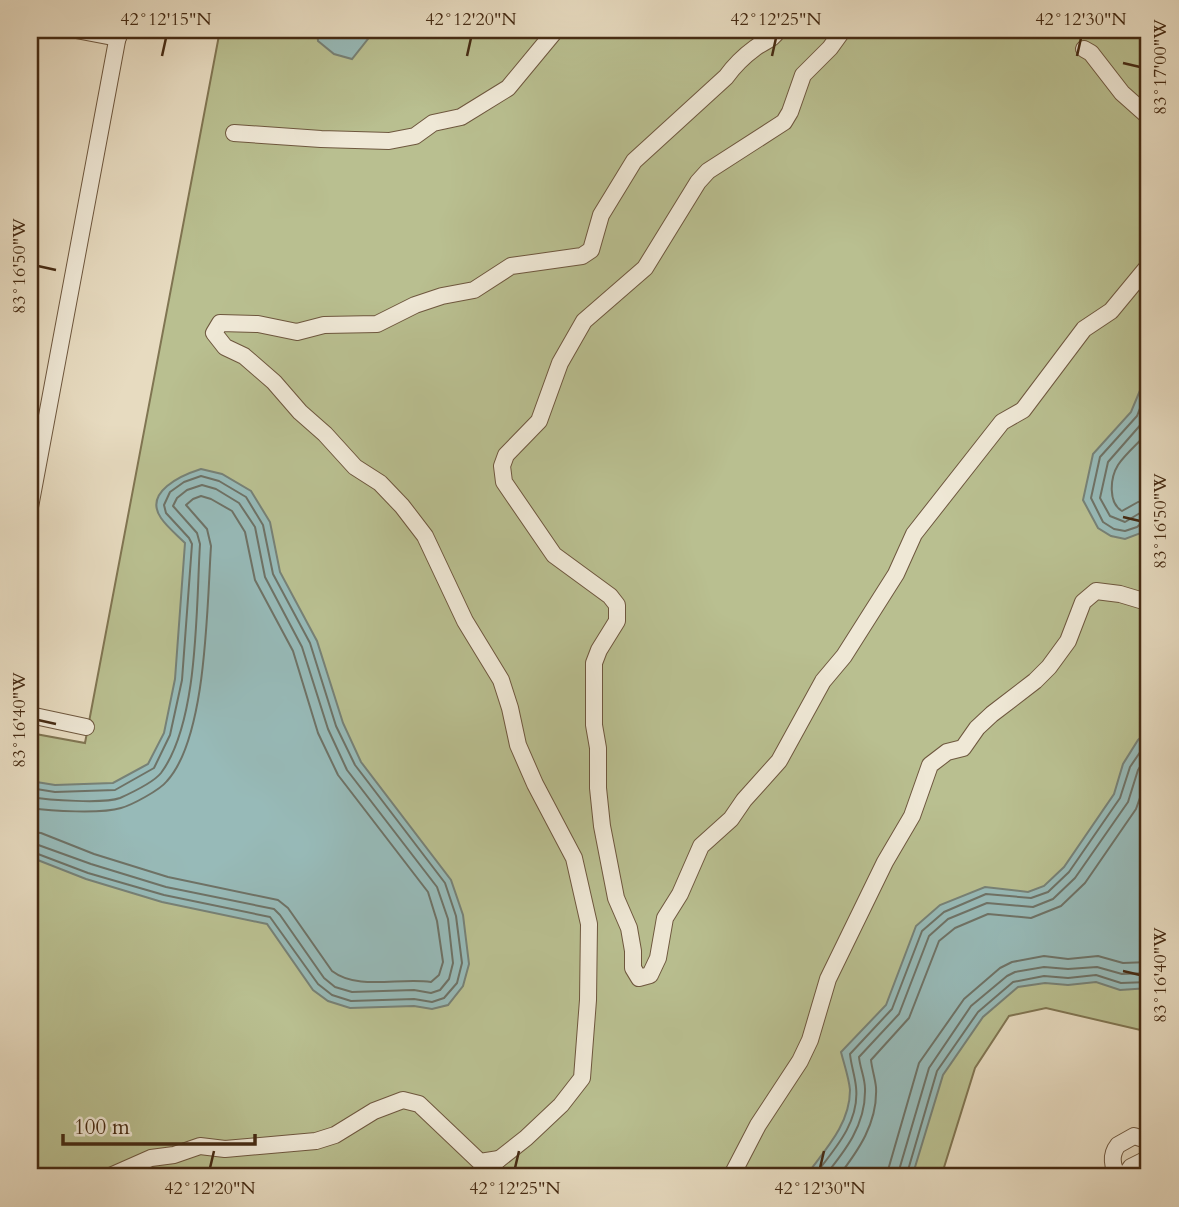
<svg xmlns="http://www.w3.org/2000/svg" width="1179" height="1207" font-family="Cardo,serif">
<rect width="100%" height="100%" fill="#e7dbc0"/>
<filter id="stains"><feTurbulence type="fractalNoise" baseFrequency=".00286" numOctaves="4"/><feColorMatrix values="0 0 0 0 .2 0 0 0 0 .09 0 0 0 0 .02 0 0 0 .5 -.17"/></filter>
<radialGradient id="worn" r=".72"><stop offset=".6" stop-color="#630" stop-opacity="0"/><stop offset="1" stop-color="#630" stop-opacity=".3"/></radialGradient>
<path fill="#b9bf90" stroke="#807552" stroke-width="2" d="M 220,30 L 1149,30 L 1149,1032 L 1046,1008 L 1009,1016 L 975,1068 L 941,1177 L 30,1177 L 30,733 L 85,743 Z"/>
<g fill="#97bab8" stroke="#778176" stroke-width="2">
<path d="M 317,30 L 375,30 L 352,59 L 334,54 L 318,41 Z"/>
<path d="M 1149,369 L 1149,524 L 1141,533 L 1125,539 L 1111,536 L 1098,528 L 1083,500 L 1093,454 L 1131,412 Z"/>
<path d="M 201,469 L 222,474 L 251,491 L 270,522 L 280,572 L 317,641 L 343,723 L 361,762 L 451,880 L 463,915 L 469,964 L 463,986 L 448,1005 L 432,1009 L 414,1006 L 350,1008 L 328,1001 L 313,990 L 267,924 L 162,902 L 86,879 L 30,857 L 30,781 L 55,785 L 113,783 L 148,764 L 164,733 L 175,679 L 185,543 C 177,535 167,527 161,518 C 143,492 182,475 201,469 Z"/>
<path d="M 1149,730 L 1149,988 L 1120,990 L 1096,982 L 1068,985 L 1045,983 L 1018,987 L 983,1017 L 943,1075 L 912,1177 L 805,1177 C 824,1151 850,1125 850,1090 C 849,1078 844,1064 841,1052 L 886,1005 L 916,926 L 940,905 L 985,887 L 1028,892 L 1044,886 L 1064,867 L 1114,794 L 1123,764 L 1138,740 Z"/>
</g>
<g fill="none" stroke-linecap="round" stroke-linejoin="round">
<g stroke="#6e7266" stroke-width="2">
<path d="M 1149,385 L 1137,416 L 1100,457 L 1091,498 L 1103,522 L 1114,529 L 1125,531 L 1137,527 L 1144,521 L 1149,520"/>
<path d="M 1149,410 L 1143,422 L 1108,462 L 1100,498 L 1110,516 L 1125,522 L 1140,513 L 1149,511"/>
<path d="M 1149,431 C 1140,442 1126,453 1118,465 C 1110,478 1108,503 1122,511 L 1138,502 L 1149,501"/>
<path d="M 30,788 L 55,792 L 115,790 L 154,768 L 170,735 L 182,680 L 192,544 L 189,538 L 166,513 L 164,505 L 170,492 L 184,482 L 201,476 L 219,481 L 246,497 L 263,525 L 273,574 L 310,643 L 336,726 L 355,765 L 445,883 L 456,916 L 462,963 L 457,983 L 444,998 L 432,1002 L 414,999 L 351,1001 L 332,995 L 318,984 L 270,917 L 164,895 L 88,873 L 30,851"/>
<path d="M 30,797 C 48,800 104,804 120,798 C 131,793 153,783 161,773 C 199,722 196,607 200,544 L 197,533 L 173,506 L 177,498 L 187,490 L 202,485 L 216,489 L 239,503 L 255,527 L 265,577 L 302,647 L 328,729 L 347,770 L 437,887 L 448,919 L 453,963 L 449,979 L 440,990 L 431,993 L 414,990 L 352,992 L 335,987 L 324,978 L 280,915 L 274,909 L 166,887 L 91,864 L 30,842"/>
<path d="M 30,808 C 51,811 101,814 121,808 C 132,805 160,790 167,781 C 207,737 207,605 211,546 L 207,529 L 186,505 L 193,499 L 201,496 L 211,499 L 232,511 L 245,532 L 255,580 L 293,651 L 318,733 L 338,775 L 428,892 L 437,921 L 443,962 L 439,975 L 431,982 C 400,977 358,991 332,971 L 288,908 L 278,900 L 168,877 L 94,854 L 41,833 L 30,832"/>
<path d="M 813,1177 C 833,1151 860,1123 856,1087 C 855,1076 851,1065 850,1054 L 892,1009 L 922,931 L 944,912 L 986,894 L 1031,898 L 1048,892 L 1069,872 L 1120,798 L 1130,767 L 1149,739"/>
<path d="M 824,1177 C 845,1151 866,1125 865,1089 C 865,1078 860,1068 859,1057 L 899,1014 L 929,936 L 948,919 L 987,903 L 1033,907 L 1053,899 L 1075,878 L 1128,802 L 1138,770 L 1149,752"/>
<path d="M 838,1177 C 858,1151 878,1123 876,1087 C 875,1078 872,1069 871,1060 L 909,1018 L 939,941 L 955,928 L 988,914 L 1031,918 L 1061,906 L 1085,883 L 1136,809 L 1149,772"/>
<path d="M 886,1177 L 919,1063 L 964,999 L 1000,968 L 1012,962 L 1044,956 L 1068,959 L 1098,956 L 1123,963 L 1149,962"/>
<path d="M 897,1177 L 929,1068 L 971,1006 L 1007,976 L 1015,972 L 1044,967 L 1068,969 L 1097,967 L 1122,974 L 1149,973"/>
<path d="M 906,1177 L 937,1071 L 978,1012 L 1013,982 L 1044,976 L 1068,978 L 1096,975 L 1121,983 L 1149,982"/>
</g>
<g stroke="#6e573e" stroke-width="18">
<g id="minor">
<path d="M 76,30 L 118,38"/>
<path d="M 843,30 L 830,48 L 803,75 L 790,112 L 784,122 L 708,171 L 698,182 L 645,268 L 584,321 L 560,363 L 539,421 L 506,455 L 502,466 L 504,482 L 554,555 L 610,596 L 617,605 L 617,621 L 599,650 L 594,663 L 594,725 L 598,748 L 598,788 L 602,826 L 616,898 L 629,928 L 633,951 L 633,968 L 639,978 L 650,975 L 658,958 L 665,918 L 680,894 L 701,846 L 731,819 L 744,800 L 779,761 L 823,681 L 844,656 L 896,574 L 914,534 L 1002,422 L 1023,410 L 1084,329 L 1111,311 L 1149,265"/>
<path d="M 1084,49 L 1091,53 L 1122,93 L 1149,117"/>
<path d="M 234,133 L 321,139 L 389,141 L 415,136 L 433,123 L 461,117 L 508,88 L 556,30"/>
<path d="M 30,507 L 119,30"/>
<path d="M 30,715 L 86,727"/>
<path d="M 108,1177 L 151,1158 L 174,1155 L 200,1146 L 225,1149 L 316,1141 L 335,1135 L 374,1111 L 403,1100 L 419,1104 L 480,1162 L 499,1159"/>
<path d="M 498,1177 L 493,1164 L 526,1138 L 561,1105 L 582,1078 L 588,1000 L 589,924 L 574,858 L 535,784 L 518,745 L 510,708 L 501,680 L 465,621 L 425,536 L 402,506 L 380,483 L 355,467 L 325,434 L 300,412 L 274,382 L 244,356 L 225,347 L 214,333 L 220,323 L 258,324 L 297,332 L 324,325 L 377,324 L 415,305 L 442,296 L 474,290 L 511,266 L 582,256 L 591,250 L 601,215 L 634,161 L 726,77 C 734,66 744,56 755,48 C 764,41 773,40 778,30"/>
<path d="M 731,1177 L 758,1125 L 800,1061 L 810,1040 L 828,979 L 885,862 L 912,816 L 930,765 L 947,752 L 963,748 L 977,728 L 992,714 L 1035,681 L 1049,667 L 1068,641 L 1083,602 L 1096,591 L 1120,594 L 1140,600 L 1149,601"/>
<path d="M 1119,1177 C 1112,1167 1110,1155 1118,1145 L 1134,1136 L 1149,1141"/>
<path d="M 1124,1177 L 1131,1167 L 1149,1158"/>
</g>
</g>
<use href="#minor" stroke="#efe8d6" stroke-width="16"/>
</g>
<path fill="none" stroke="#462b13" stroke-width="2.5" d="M 162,56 L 166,38M 467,56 L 471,38M 772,56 L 776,38M 1077,56 L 1081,38M 1123,63 L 1140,67M 38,266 L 56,270M 1123,517 L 1140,521M 38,720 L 56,724M 1123,971 L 1140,975M 210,1168 L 214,1151M 515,1168 L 519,1151M 820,1168 L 824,1151"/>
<rect width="1179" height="1207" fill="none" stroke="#e7dbc0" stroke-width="77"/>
<path d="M63 1134v10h192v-10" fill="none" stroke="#462b13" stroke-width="3.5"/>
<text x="74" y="1134" font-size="21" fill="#462b13" stroke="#efe8d6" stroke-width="5" paint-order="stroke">100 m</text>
<rect x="38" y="38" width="1102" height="1130" fill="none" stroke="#462b13" stroke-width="2.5"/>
<g font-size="18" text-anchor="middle" fill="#462b13">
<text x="166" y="25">42°12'15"N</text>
<text x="471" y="25">42°12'20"N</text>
<text x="776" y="25">42°12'25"N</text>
<text x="1081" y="25">42°12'30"N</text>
<text transform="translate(1160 67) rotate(-90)" y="6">83°17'00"W</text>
<text transform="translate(19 266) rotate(-90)" y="6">83°16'50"W</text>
<text transform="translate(1160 521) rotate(-90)" y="6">83°16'50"W</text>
<text transform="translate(19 720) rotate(-90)" y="6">83°16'40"W</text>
<text transform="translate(1160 975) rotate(-90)" y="6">83°16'40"W</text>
<text x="210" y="1194">42°12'20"N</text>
<text x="515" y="1194">42°12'25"N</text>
<text x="820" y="1194">42°12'30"N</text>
</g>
<rect width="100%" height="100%" filter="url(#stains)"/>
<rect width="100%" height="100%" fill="url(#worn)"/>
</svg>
